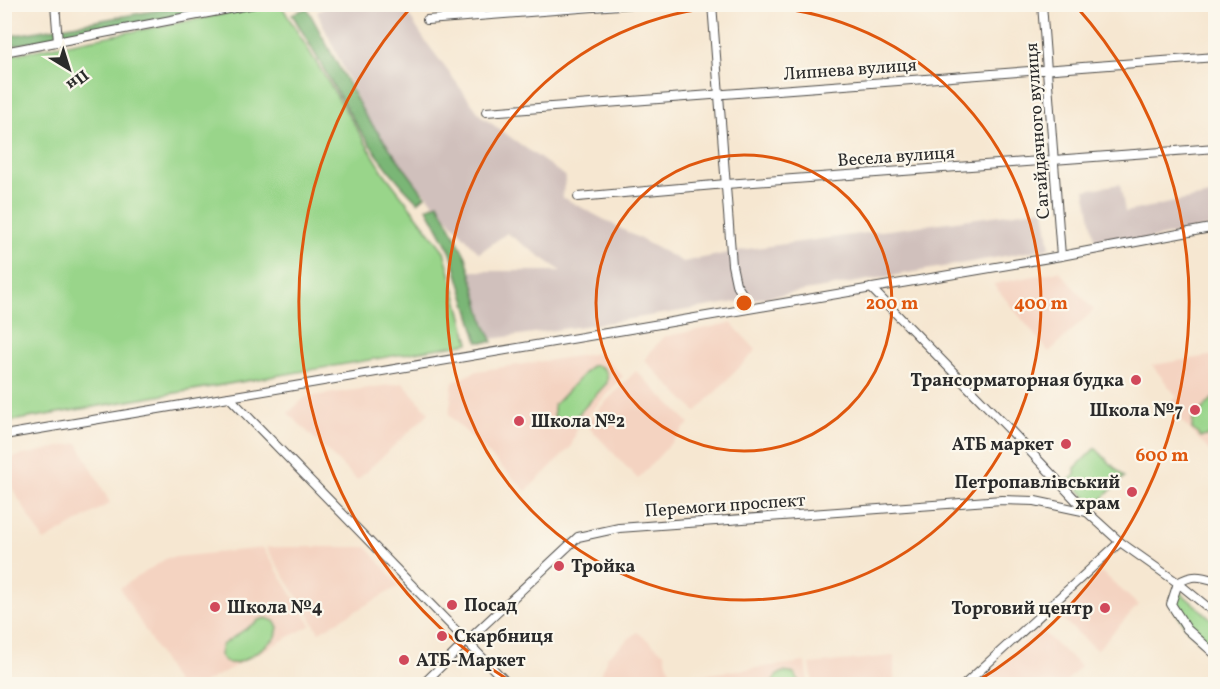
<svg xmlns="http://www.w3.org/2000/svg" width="1220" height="689" font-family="Vollkorn,serif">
<rect width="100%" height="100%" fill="#fbf7ec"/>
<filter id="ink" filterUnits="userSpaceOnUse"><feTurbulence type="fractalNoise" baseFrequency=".0167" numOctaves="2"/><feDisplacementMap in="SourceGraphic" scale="12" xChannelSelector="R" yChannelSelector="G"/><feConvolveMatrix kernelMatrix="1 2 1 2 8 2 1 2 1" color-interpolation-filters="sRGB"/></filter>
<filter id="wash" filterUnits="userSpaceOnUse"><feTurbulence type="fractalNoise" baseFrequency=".008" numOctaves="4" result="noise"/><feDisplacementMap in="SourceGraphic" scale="24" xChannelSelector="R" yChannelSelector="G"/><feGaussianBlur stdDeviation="1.35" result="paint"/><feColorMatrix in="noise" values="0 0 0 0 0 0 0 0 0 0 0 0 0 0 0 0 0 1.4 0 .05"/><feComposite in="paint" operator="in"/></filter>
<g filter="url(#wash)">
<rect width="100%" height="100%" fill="#f6e7d1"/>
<g fill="#f4d3c1">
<path d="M 1059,271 L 1094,310 L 1049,352 L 993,284 Z"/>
<path d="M 731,323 L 756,350 L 696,412 L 644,360 L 663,337 Z"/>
<path d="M 598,353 L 623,376 L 578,426 L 571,447 L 526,491 L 449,415 L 453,382 L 477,371 Z"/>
<path d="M 1215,355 L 1215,457 L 1178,417 L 1169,404 L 1177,397 L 1152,365 Z"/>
<path d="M 636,371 L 689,423 L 638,479 L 585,423 Z"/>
<path d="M 403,383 L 429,413 L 357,480 L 288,413 L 306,397 Z"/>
<path d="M 78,443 L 110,503 L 44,541 L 5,476 L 5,459 Z"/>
<path d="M 367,547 L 399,586 L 319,632 L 266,547 Z"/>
<path d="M 263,548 L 311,625 L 202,684 L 177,684 L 120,588 L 167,558 Z"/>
<path d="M 1102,572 L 1138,605 L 1097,650 L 1060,617 Z"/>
<path d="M 1039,629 L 1081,666 L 1064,684 L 995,684 L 987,677 Z"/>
<path d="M 637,632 L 664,653 L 674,684 L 598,684 L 607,657 Z"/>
<path d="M 894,656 L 894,684 L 813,684 L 810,664 Z"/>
<path d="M 805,662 L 808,684 L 690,684 L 699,675 Z"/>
</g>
<g fill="#d0c0bc">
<path d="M 330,5 L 402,5 L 424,39 L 481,116 L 566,177 L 562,197 L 683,262 L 748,249 L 1044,209 L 1050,248 L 817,289 L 618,321 L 484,340 L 469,271 L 561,271 L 507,233 L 479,253 L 376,139 L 317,12 Z"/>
<path d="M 1120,184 L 1125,212 L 1215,194 L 1215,225 L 1130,243 L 1096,244 L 1085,190 Z"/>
</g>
<g fill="#99d58a" stroke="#62805a" stroke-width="1.5">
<path d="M 271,5 L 281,5 L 384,173 L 444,251 L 469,343 L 5,422 L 4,56 Z"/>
<path d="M 591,366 C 603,364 609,372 607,383 L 574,419 C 566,424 559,423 554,415 L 554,405 Z"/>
<path d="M 1215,396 L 1215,431 L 1208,436 L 1201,437 L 1192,429 L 1193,419 Z"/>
<path d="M 1095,448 L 1124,477 L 1095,506 L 1069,480 L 1075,475 L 1075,468 Z"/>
<path d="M 1175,588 L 1215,622 L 1215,655 L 1187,629 L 1171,604 Z"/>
<path d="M 266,618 L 274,621 L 278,627 L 276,637 L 273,640 C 260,649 231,677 220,655 L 222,645 L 259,620 Z"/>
<path d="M 783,672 L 795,674 L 800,684 L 771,684 L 776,676 Z"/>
</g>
<g fill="#7ab676" stroke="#527050" stroke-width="1.5">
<path d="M 187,5 L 241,5 L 5,47 L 5,37 Z"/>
<path d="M 307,8 L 365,115 L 425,196 L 418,202 C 364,150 330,78 292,14 Z"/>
<path d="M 438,203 L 466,257 L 485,325 L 493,342 L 478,342 L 451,253 L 427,208 Z"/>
</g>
</g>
<g filter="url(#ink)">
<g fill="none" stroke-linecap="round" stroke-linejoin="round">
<g stroke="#494744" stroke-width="10">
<g id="minor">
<path d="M 55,4 L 58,42"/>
<path d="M 712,4 L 732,265 L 736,284 L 745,298 L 744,309"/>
<path d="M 1042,4 L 1061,256"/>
<path d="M 427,20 L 632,4"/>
<path d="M 4,52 L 255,4"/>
<path d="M 486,112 L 1216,57"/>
<path d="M 578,197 L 726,184 L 1216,148"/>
<path d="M 871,288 L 1012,432 L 1087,512 L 1120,542 L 1178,583 L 1216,614"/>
<path d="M 4,435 L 229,397"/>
<path d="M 1216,581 C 1200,576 1192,574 1178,583 L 1171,604 L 1187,629 L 1216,655"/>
<path d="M 423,684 L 466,642 L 578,537 L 619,528 L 1002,500 L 1035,501 L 1087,512"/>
<path d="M 508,684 L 229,397 L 1061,256 L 1216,227"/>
<path d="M 965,684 L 1120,542"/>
</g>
</g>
<use href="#minor" stroke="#fff" stroke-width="8"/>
</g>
</g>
<g fill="none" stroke="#df570e" stroke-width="3">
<circle cx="744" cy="303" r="148"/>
<circle cx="744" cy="303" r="297"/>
<path d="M515 684A445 445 0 0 1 413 5M1075 5A445 445 0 0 1 973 684"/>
</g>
<g fill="#d1495b" stroke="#fbf7ec" stroke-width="2">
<circle cx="1136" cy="380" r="6"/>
<circle cx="1195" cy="410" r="6"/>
<circle cx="519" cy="421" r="6"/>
<circle cx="1066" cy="444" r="6"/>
<circle cx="1132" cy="492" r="6"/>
<circle cx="559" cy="566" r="6"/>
<circle cx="452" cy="605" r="6"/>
<circle cx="215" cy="607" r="6"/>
<circle cx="1105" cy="608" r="6"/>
<circle cx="442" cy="636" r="6"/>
<circle cx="404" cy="660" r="6"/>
</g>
<g text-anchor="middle" stroke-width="4.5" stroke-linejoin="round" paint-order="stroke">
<g font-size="18" fill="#2b2b2b" stroke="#fbf7ec">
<text transform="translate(850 69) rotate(-4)" y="6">Липнева вулиця</text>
<text transform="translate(1037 131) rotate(-94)" y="6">Сагайдачного вулиця</text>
<text transform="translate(896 156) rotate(-4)" y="6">Весела вулиця</text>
<text transform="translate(725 505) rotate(-4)" y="6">Перемоги проспект</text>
</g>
<g font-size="18" font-weight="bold" fill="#2b2b2b" stroke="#fbf7ec" text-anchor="start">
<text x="1124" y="386" text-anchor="end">Трансорматорная будка</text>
<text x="1183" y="416" text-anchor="end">Школа №7</text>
<text x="531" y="427">Школа №2</text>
<text x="1054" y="450" text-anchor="end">АТБ маркет</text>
<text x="1120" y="488" text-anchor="end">Петропавлівський<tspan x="1120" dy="21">храм</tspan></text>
<text x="571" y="572">Тройка</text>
<text x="464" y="611">Посад</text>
<text x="227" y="613">Школа №4</text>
<text x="1093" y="614" text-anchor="end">Торговий центр</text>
<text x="454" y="642">Скарбниця</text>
<text x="416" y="666">АТБ-Маркет</text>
</g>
</g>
<circle cx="744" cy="303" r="9" fill="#df570e" stroke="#fbf7ec" stroke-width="3"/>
<g font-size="18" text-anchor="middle" font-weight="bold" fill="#df570e" stroke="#fbf7ec" stroke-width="4.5" stroke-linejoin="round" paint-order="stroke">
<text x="892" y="309">200 m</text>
<text x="1041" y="309">400 m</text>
<text x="1162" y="461">600 m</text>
</g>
<rect width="1220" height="689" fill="none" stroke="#fbf7ec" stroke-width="24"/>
<g transform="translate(69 69) rotate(142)" stroke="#fbf7ec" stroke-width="4.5" paint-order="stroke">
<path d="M0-4.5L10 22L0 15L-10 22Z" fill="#2b2b2b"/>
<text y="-9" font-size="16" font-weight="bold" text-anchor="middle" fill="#2b2b2b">Пн</text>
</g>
</svg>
